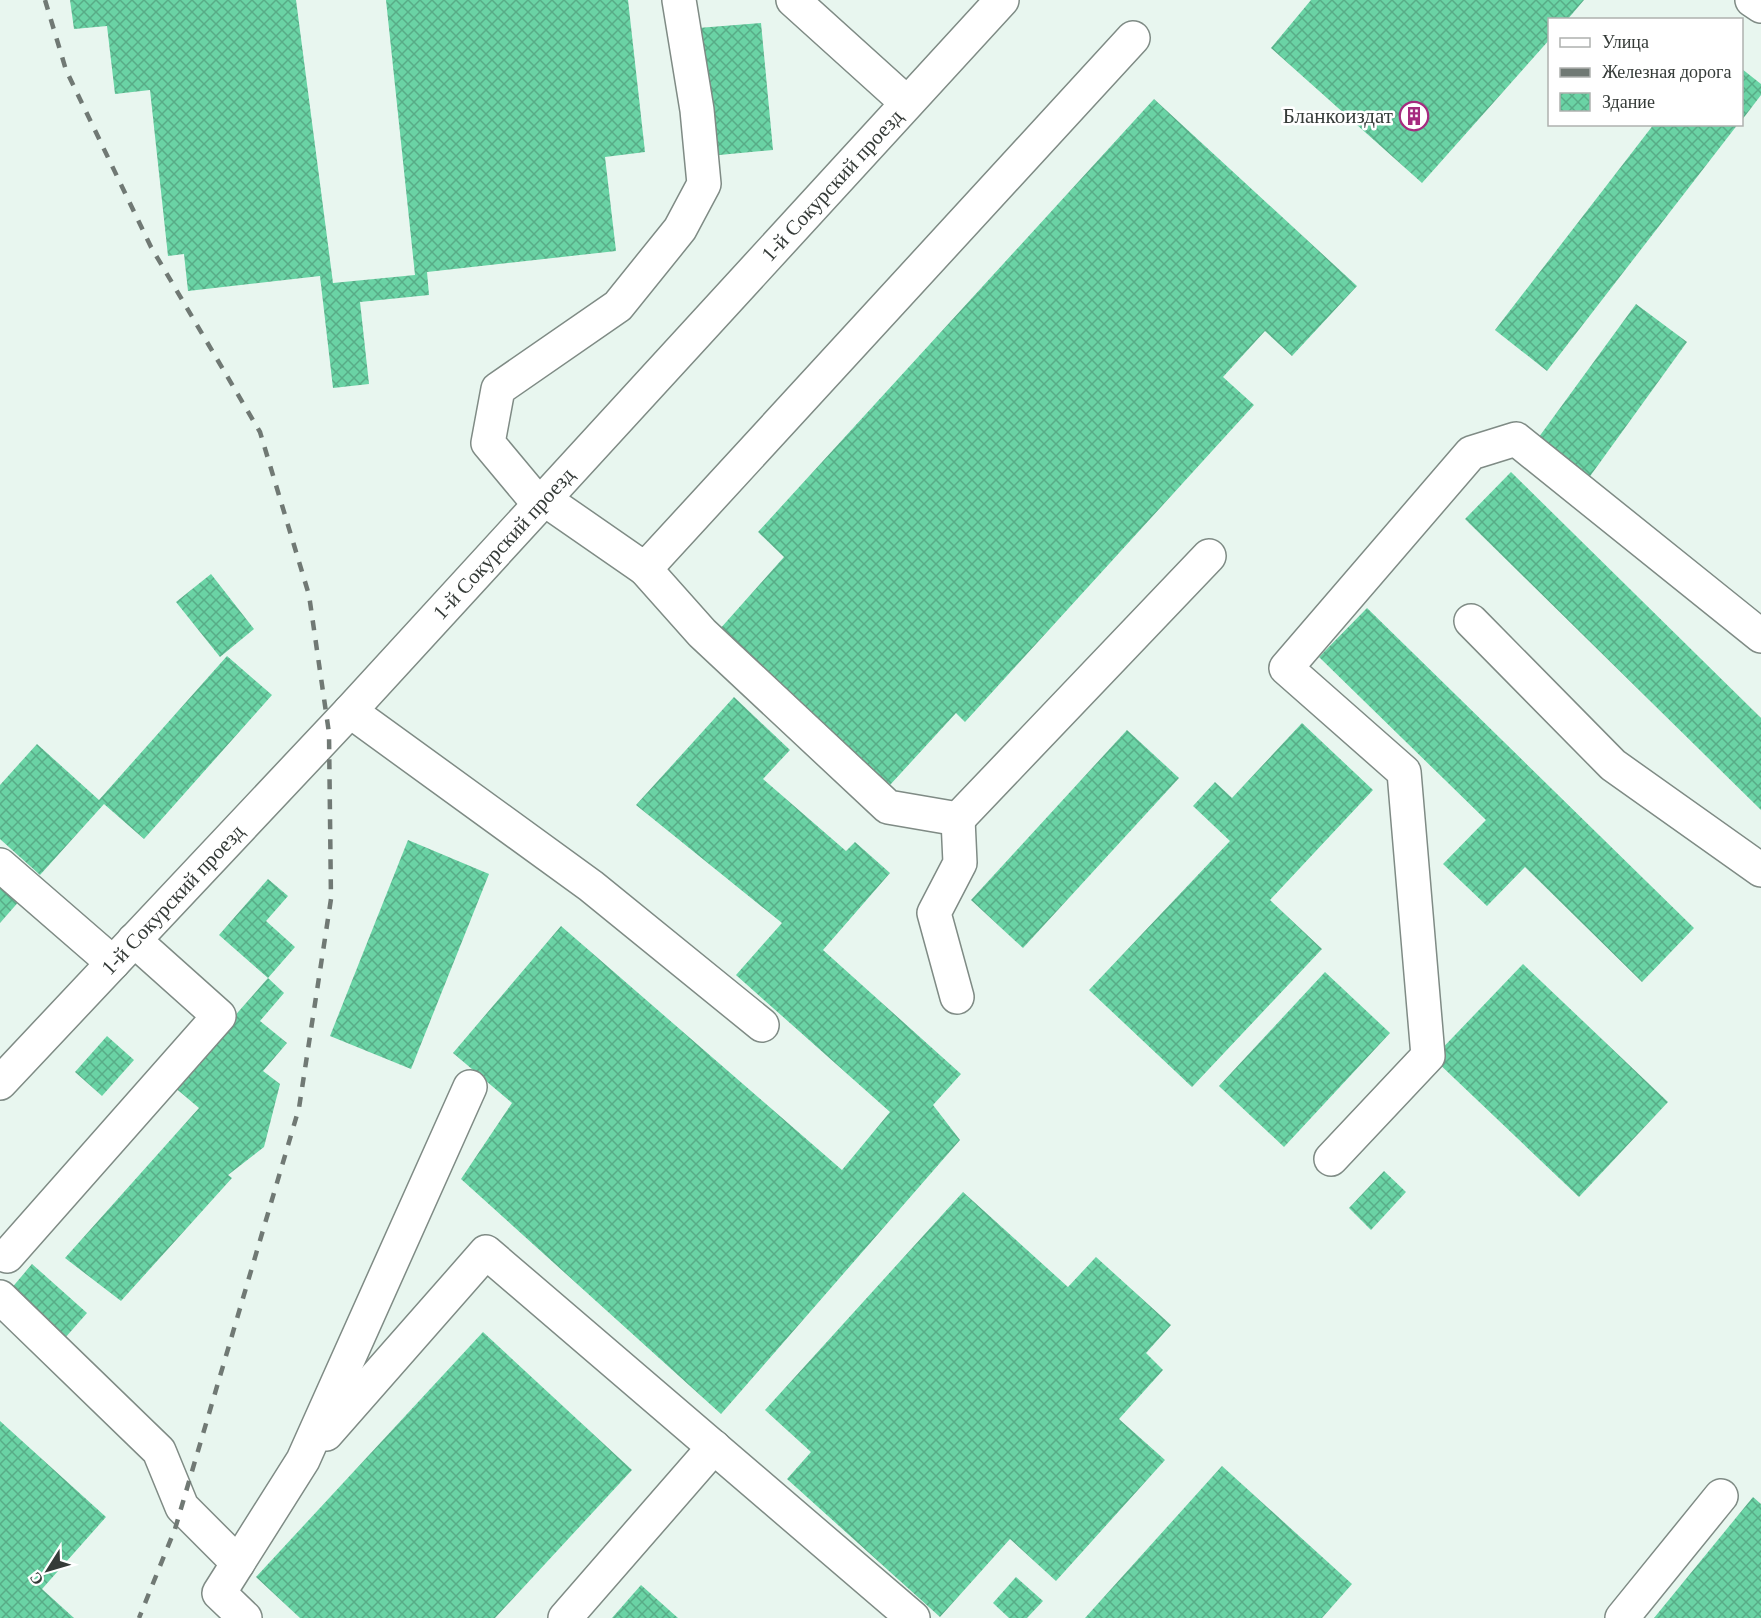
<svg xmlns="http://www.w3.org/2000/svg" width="1761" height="1618" font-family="Georgia,serif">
<defs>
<pattern id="building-cross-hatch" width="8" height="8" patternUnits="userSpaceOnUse" patternTransform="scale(1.5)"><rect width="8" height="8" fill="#6ad3a5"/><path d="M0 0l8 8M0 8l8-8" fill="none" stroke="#58ac87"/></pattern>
</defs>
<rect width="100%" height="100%" fill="#e8f6ef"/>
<g fill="url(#building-cross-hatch)">
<path d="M 70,0 L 296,0 L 333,283 L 415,275 L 386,0 L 628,0 L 645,152 L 605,157 L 616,251 L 427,272 L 429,295 L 360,302 L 369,384 L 333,388 L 320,276 L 188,291 L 184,254 L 168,256 L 150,90 L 115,94 L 107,26 L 74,29 Z"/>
<path d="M 1311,0 L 1584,0 L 1567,20 L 1550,20 L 1550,39 L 1422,183 L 1271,48 Z"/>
<path d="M 761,23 L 773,150 L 709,156 L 698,28 Z"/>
<path d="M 1742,69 L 1761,84 L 1761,95 L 1742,120 Z"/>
<path d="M 1154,99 L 1357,286 L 1292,356 L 1265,331 L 1223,377 L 1254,405 L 965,722 L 956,713 L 890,785 L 719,630 L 784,557 L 758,532 Z"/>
<path d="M 1654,124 L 1738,124 L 1547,371 L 1495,330 Z"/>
<path d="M 1636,304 L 1687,342 L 1588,479 L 1536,441 Z"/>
<path d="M 1511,472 L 1761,718 L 1761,810 L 1465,519 Z"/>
<path d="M 211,574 L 254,629 L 220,657 L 176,602 Z"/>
<path d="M 1367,608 L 1694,928 L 1642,982 L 1525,867 L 1487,906 L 1443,864 L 1486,820 L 1319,657 Z"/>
<path d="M 227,656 L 272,695 L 144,839 L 104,804 L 40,875 L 0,839 L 0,785 L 37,744 L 99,800 Z"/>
<path d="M 734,697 L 790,750 L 763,779 L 846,851 L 855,842 L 890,873 L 823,950 L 961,1074 L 933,1105 L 960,1140 L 721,1414 L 461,1179 L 512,1103 L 453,1053 L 561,926 L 842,1170 L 890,1112 L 736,975 L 782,923 L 636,805 Z"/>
<path d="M 1302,723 L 1373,790 L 1270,900 L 1322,949 L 1192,1087 L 1089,990 L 1230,841 L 1193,806 L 1215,782 L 1232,798 Z"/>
<path d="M 1127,730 L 1179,778 L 1023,948 L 971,900 Z"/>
<path d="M 408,840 L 489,874 L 411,1069 L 330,1036 Z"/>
<path d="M 268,879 L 288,896 L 266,921 L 295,947 L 268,978 L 284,993 L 260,1021 L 287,1043 L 263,1071 L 280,1084 L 264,1147 L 228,1175 L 232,1178 L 121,1301 L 65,1258 L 199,1108 L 173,1086 L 268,978 L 219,935 Z"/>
<path d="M 0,881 L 21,899 L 0,923 Z"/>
<path d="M 1523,964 L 1668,1102 L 1579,1197 L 1433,1058 Z"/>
<path d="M 1325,972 L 1390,1033 L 1284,1147 L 1219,1086 Z"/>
<path d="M 107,1036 L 134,1060 L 102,1096 L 75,1072 Z"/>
<path d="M 1384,1171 L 1406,1192 L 1371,1230 L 1349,1208 Z"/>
<path d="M 963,1192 L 1068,1287 L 1096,1257 L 1171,1325 L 1146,1353 L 1163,1370 L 1119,1419 L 1165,1460 L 1056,1581 L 1010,1539 L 940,1617 L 787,1479 L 811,1452 L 765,1410 Z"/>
<path d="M 32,1264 L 87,1313 L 65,1338 L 10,1290 Z"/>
<path d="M 483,1332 L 632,1470 L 495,1618 L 300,1618 L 256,1577 Z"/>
<path d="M 0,1421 L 106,1517 L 42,1589 L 74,1618 L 0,1618 Z"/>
<path d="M 1222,1466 L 1352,1584 L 1322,1618 L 1085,1618 Z"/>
<path d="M 1753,1497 L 1761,1504 L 1761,1618 L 1654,1618 Z"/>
<path d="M 1016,1577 L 1043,1601 L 1027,1618 L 1009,1618 L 993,1603 Z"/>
<path d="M 641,1585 L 678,1618 L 612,1618 Z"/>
</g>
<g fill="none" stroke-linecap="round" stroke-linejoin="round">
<g stroke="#7f8b85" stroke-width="36">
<g id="minor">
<path d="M 793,0 L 907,103"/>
<path d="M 1752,0 L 1761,6"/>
<path d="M 544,499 L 645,569 L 1133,38"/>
<path d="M 539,504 L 488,443 L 498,389 L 618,306 L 680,229 L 704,184 L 697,110 L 679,0"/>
<path d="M 645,569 L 702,633 L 888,807 L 958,819 L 1209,556"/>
<path d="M 1471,621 L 1613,765 L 1761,870"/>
<path d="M 350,711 L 591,886 L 762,1025"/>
<path d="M 0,865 L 113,963"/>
<path d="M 957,997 L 934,913 L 960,863 L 958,819"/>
<path id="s1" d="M 0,1083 L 350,711 L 1002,0"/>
<path d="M 1331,1159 L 1428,1056 L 1404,772 L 1286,668 L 1471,453 L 1516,439 L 1761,636"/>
<path d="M 7,1256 L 219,1016 L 134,940"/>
<path d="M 0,1297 L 159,1451 L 182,1507 L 238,1563 L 303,1460 L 470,1087"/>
<path d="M 326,1434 L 486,1252 L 913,1618"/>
<path d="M 238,1563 L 219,1593 L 245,1618"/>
<path d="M 565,1618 L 714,1447"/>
<path d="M 1622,1618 L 1721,1496"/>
</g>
</g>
<use href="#minor" stroke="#fff" stroke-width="33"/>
<path stroke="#707974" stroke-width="4.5" stroke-dasharray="10 10" stroke-linecap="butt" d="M 45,0 L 66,70 L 151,247 L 260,432 L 309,595 L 329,733 L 331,899 L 299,1108 L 175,1529 L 139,1618"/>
</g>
<defs>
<g id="building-ring" transform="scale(1.5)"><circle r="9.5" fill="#fff" stroke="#a52a7f" stroke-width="1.5"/><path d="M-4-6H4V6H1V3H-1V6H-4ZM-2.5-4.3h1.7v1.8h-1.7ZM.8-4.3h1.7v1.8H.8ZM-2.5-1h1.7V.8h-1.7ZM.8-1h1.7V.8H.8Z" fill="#a52a7f"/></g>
</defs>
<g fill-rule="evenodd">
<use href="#building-ring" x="1414" y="116"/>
</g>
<g text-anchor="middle" stroke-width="5" stroke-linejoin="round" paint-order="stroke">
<g font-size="21" fill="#353b38" stroke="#fff" text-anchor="end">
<text x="1393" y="123">Бланкоиздат</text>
</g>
<g font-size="21" fill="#353b38" stroke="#fff">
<text dy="7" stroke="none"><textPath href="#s1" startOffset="1224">1-й Сокурский проезд</textPath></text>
<text dy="7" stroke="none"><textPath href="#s1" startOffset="738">1-й Сокурский проезд</textPath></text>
<text dy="7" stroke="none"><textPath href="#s1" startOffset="252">1-й Сокурский проезд</textPath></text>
</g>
</g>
<rect x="1548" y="18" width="195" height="108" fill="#ffffff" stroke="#aeb1af" stroke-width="1.5"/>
<rect x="1560" y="38" width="30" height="9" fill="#ffffff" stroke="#aeb1af" stroke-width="1.5"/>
<text x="1602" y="48" font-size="18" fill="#353b38">Улица</text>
<rect x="1560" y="68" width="30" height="9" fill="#707974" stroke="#aeb1af" stroke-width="1.5"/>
<text x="1602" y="78" font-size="18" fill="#353b38">Железная дорога</text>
<rect x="1560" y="93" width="30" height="18" fill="url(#building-cross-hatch)" stroke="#aeb1af" stroke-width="1.5"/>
<text x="1602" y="108" font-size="18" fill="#353b38">Здание</text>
<g transform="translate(48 1570) rotate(233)" stroke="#ffffff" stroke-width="4.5" paint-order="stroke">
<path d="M0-4.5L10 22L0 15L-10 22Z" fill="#353b38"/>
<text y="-9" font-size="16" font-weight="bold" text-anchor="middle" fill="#353b38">С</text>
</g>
</svg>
